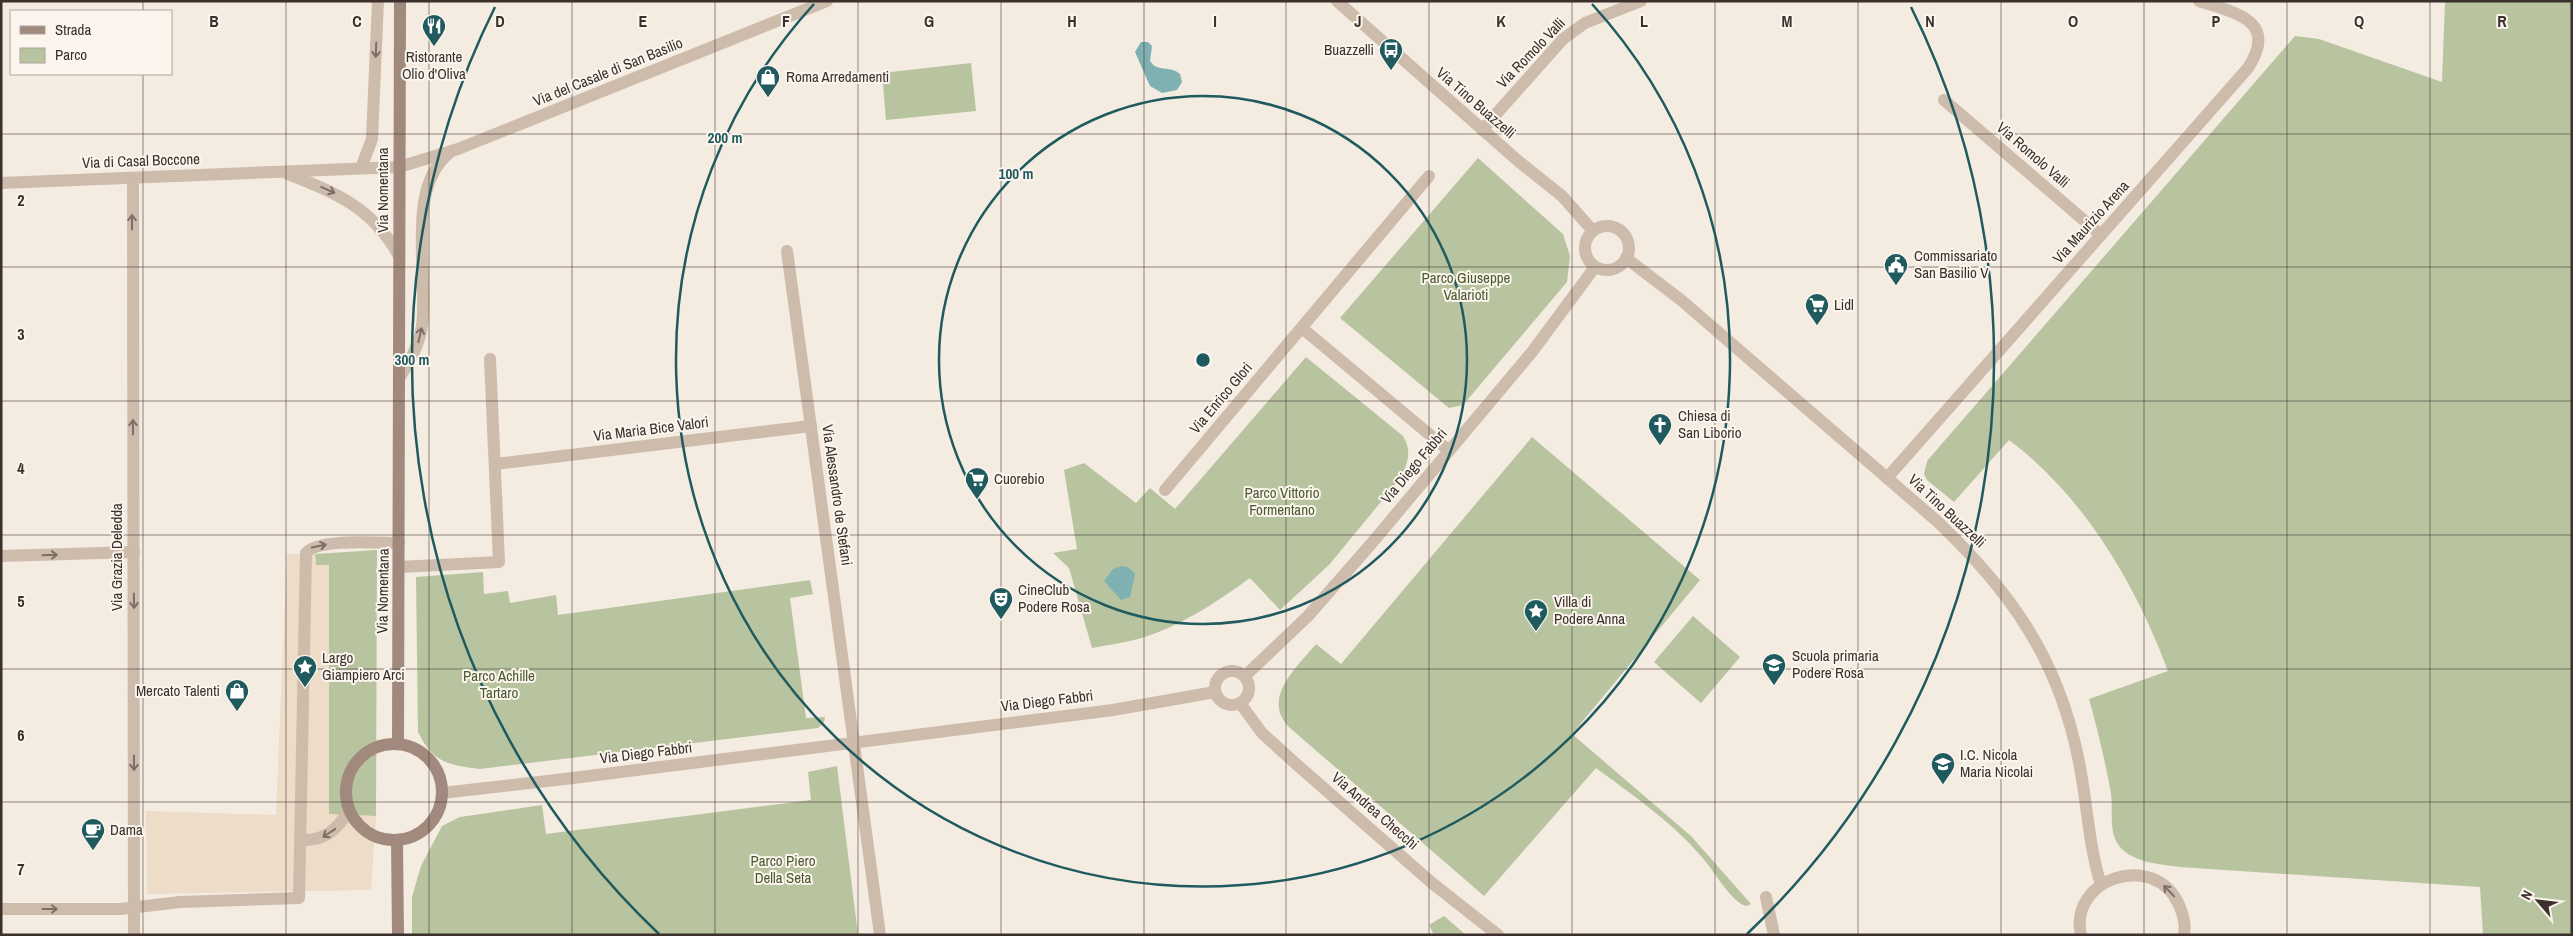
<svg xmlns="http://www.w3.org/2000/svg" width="2573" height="936" font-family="'Archivo Narrow',sans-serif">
<rect width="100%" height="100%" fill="#f4ebe1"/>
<g fill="#b8c4a0">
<path d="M 2445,1 L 2572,1 L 2572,935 L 2483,935 L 2480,887 L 2180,867 C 2159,864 2130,863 2117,843 C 2109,829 2113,808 2111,793 C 2105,761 2098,731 2089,699 L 2168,671 C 2136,585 2084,496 2009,440 L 1954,502 L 1927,480 L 1924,474 L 1927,461 L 2295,36 L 2319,39 L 2442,82 Z"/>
<path d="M 971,63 L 976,111 L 886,120 L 882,73 Z"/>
<path d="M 1478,158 L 1563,234 L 1570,256 L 1567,282 L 1463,405 L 1449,408 L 1340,318 Z"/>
<path d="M 1306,357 L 1403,436 C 1413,452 1407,466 1399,480 L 1329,565 L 1280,610 L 1250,578 C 1217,602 1178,628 1138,639 C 1123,643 1107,645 1092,648 L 1069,568 L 1053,553 L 1077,549 L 1064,470 L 1084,463 L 1136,503 L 1150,488 L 1175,509 Z"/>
<path d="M 1532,437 L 1700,580 L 1572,734 L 1691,836 L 1751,904 L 1746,906 C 1731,902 1713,869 1701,856 C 1672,822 1631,794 1596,768 L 1484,896 L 1290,728 C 1260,699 1297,667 1316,644 L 1341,664 Z"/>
<path d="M 377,550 L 376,816 L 329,815 L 329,566 L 316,565 L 315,554 Z"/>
<path d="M 483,572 L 484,594 L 508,591 L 510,603 L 556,595 L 558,615 L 810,580 L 813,594 L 790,598 L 806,718 L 825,717 L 824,722 L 818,728 L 480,769 C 449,765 433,763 418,732 L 416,577 Z"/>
<path d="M 1693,616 L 1740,657 L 1701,703 L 1654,662 Z"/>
<path d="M 837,766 L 858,935 L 412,935 L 412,897 L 421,866 L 442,826 L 460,817 L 542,805 L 546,834 L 811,800 L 808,772 Z"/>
<path d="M 1444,916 L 1466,935 L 1434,935 L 1429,925 Z"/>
</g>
<path fill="#ecdcc8" d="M 287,554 L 315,554 L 316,565 L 329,565 L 329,814 L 376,816 L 371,890 L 147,894 L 146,811 L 276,815 Z"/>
<g fill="#7fb0b2">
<path d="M 1141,42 L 1148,42 L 1152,46 L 1150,61 C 1158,73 1170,65 1180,74 L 1182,82 L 1177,90 L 1162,93 L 1150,86 L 1135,52 Z"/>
<path d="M 1122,566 L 1128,567 L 1135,574 L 1130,597 L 1121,600 L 1104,581 L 1113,569 Z"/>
</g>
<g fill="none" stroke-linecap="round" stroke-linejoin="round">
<g stroke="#cdbbac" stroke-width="12">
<path d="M 1944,100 L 2101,235"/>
<path d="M 1482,130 L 1563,39 L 1585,23 L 1641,1"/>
<path d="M 133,178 L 134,935"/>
<path d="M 787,251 L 880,935"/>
<path d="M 1626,258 L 1681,300 L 1938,522 C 2011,592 2057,657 2078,757 C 2087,799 2088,843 2101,885"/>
<path d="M 1302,328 L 1448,450"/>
<path d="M 495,464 L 811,426"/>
<path d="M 1887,478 L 2248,68 C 2279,20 2235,13 2199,1"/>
<path d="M 1165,490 L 1429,176"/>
<path d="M 1,556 L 134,552"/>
<path d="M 399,567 L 499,562 L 490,359"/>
<path d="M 1240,703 L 1262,733 L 1295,763 L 1432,883 L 1498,935"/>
<path d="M 301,840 C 325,841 336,830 349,811"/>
<path d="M 1766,897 L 1774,935"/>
<path d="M 1,909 L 121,909 L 180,902 L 299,898 L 306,553 C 318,538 379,543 399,543"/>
<path d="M 2081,935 C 2068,878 2155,850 2179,905 C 2183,914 2186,925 2184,935"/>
</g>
<g stroke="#cdbbac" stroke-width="12">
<path d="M 1337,1 L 1517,160 L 1562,196 L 1593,231"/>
<path d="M 361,168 L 372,139 L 378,1"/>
<path d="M 288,174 C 336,193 372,207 399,256"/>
<path d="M 1,183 L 399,167 L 458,149 L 827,1"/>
<circle cx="1607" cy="248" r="22"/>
<path d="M 399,378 C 410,362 419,346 422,326 C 429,276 405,189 449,153"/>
<circle cx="1232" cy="688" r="17"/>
<path d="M 1245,676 L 1308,616 L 1371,544 L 1532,352 L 1595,267"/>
<path d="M 442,793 L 573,778 L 1113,710 L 1215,692"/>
</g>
<g stroke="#a18a7d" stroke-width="12">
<path d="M 398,743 L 400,1"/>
<circle cx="394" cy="792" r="48"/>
<path d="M 397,841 L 398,935"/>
</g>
</g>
<defs><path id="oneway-shaft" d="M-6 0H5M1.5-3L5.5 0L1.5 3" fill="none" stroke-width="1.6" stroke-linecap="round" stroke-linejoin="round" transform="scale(1.25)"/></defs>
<g stroke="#7d6f65">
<use href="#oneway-shaft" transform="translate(376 50) rotate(92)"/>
<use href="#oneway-shaft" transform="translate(328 190) rotate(24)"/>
<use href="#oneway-shaft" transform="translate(132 222) rotate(-90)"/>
<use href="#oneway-shaft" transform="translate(420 335) rotate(-77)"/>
<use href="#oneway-shaft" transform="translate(133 427) rotate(-90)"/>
<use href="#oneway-shaft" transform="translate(319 546) rotate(-12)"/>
<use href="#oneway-shaft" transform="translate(50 555) rotate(-2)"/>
<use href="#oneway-shaft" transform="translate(134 601) rotate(89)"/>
<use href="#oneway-shaft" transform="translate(134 763) rotate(90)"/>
<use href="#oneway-shaft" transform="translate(329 833) rotate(146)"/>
<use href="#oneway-shaft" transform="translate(2169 891) rotate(-134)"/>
<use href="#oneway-shaft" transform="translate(50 909)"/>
</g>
<path fill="none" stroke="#3b302b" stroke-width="1" stroke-opacity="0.55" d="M 143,1 L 143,11M 286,1 L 286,935M 429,1 L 429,935M 572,1 L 572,935M 715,1 L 715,935M 858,1 L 858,935M 1001,1 L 1001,935M 1144,1 L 1144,935M 1286,1 L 1286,935M 1429,1 L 1429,935M 1572,1 L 1572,935M 1715,1 L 1715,935M 1858,1 L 1858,935M 2001,1 L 2001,935M 2144,1 L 2144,935M 2287,1 L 2287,935M 2430,1 L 2430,935M 143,74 L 143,935M 1,134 L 2572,134M 1,267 L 2572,267M 1,401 L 2572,401M 1,535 L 2572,535M 1,669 L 2572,669M 1,802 L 2572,802"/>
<g fill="none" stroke="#1f5a5e" stroke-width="2.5">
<circle cx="1203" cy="360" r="264"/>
<path d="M1592 4A527 527 0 1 1 814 4"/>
<path d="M659 934A791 791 0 0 1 495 7M1911 7A791 791 0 0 1 1747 934"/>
</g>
<defs>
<g id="restaurant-pin" transform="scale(1.25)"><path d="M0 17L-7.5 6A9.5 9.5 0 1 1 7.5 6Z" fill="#1f5a5e" stroke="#fbf5ee"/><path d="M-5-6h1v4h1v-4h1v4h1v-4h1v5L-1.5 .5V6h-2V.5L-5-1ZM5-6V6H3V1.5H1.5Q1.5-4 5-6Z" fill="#fff"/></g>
<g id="bus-pin" transform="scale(1.25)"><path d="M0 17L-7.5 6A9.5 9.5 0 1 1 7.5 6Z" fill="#1f5a5e" stroke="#fbf5ee"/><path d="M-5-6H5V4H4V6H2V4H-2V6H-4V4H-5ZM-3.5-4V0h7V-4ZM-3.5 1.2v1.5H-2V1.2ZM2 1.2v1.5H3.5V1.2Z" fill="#fff"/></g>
<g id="shop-pin" transform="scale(1.25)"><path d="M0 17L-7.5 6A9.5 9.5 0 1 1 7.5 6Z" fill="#1f5a5e" stroke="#fbf5ee"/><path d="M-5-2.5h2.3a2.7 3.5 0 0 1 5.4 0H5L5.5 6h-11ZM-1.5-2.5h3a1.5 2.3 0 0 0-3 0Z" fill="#fff"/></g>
<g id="civic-pin" transform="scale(1.25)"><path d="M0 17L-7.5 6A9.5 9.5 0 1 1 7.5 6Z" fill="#1f5a5e" stroke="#fbf5ee"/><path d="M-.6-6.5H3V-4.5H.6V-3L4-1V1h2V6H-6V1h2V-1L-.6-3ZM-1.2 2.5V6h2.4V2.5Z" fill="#fff"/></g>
<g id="supermarket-pin" transform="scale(1.25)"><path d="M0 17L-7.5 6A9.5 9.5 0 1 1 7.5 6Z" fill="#1f5a5e" stroke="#fbf5ee"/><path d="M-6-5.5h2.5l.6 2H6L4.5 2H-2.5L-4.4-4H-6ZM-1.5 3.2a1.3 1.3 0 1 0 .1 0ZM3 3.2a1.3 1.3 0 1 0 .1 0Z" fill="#fff"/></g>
<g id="church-pin" transform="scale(1.25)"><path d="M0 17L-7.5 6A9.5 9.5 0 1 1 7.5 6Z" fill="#1f5a5e" stroke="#fbf5ee"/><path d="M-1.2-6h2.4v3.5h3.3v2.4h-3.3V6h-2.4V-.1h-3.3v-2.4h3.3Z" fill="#fff"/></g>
<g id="theatre-pin" transform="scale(1.25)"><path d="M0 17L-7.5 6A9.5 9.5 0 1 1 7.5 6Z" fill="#1f5a5e" stroke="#fbf5ee"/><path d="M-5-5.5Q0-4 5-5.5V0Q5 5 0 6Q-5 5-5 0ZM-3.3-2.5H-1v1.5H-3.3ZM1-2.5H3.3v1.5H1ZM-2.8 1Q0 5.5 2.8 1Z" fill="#fff"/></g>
<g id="sight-pin" transform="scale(1.25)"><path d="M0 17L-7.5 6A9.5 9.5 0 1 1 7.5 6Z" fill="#1f5a5e" stroke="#fbf5ee"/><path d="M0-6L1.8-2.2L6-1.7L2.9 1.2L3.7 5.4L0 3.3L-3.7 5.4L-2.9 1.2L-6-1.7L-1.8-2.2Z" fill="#fff"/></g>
<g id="school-pin" transform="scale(1.25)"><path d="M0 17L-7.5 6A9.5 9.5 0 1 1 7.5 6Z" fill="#1f5a5e" stroke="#fbf5ee"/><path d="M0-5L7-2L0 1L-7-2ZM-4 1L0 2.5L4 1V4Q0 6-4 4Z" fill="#fff"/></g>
<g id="cafe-pin" transform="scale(1.25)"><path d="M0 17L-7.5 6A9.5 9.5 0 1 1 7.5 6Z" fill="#1f5a5e" stroke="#fbf5ee"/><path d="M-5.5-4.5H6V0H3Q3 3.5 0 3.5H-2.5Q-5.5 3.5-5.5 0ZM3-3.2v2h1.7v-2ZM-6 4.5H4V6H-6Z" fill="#fff"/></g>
</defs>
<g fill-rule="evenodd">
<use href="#restaurant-pin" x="434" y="26"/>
<use href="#bus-pin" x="1391" y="50"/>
<use href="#shop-pin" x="768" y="77"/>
<use href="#civic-pin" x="1896" y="265"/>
<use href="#supermarket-pin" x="1817" y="305"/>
<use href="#church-pin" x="1660" y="425"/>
<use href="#supermarket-pin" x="977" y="479"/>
<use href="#theatre-pin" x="1001" y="599"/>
<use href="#sight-pin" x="1536" y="611"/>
<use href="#school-pin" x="1774" y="665"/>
<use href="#sight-pin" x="305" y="667"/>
<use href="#shop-pin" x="237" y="691"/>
<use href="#school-pin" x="1943" y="764"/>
<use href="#cafe-pin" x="93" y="830"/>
</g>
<g text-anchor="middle" stroke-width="4" stroke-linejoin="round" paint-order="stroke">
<g font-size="15" fill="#3b302b" stroke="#fbf5ee" text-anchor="start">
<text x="1374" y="55" text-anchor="end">Buazzelli</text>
<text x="434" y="62" text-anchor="middle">Ristorante<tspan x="434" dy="17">Olio d'Oliva</tspan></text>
<text x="786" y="82">Roma Arredamenti</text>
<text x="1914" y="261">Commissariato<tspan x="1914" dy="17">San Basilio V</tspan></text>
<text x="1834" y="310">Lidl</text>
<text x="1678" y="421">Chiesa di<tspan x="1678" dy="17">San Liborio</tspan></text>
<text x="994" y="484">Cuorebio</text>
<text x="1018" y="595">CineClub<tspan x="1018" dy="17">Podere Rosa</tspan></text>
<text x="1554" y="607">Villa di<tspan x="1554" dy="17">Podere Anna</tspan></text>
<text x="1792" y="661">Scuola primaria<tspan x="1792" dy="17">Podere Rosa</tspan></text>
<text x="322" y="663">Largo<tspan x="322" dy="17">Giampiero Arci</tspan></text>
<text x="220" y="696" text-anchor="end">Mercato Talenti</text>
<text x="1960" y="760">I.C. Nicola<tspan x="1960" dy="17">Maria Nicolai</tspan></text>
<text x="110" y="835">Dama</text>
</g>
<g font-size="15" fill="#3b302b" stroke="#fbf5ee">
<text transform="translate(1531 53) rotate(-46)" y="5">Via Romolo Valli</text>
<text transform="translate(608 72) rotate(-22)" y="5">Via del Casale di San Basilio</text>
<text transform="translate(1476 103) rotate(41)" y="5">Via Tino Buazzelli</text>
<text transform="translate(2033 155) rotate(41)" y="5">Via Romolo Valli</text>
<text transform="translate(141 161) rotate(-2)" y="5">Via di Casal Boccone</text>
<text transform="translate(383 190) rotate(-90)" y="5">Via Nomentana</text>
<text transform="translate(2091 222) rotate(-48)" y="5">Via Maurizio Arena</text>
<text transform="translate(1221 398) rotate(-50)" y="5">Via Enrico Glori</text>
<text transform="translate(651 429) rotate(-7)" y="5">Via Maria Bice Valori</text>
<text transform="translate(1414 466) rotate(-50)" y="5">Via Diego Fabbri</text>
<text transform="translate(837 495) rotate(82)" y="5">Via Alessandro de Stefani</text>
<text transform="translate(1947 511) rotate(43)" y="5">Via Tino Buazzelli</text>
<text transform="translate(117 557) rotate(-90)" y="5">Via Grazia Deledda</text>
<text transform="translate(383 591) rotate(-89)" y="5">Via Nomentana</text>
<text transform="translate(1047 701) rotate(-7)" y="5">Via Diego Fabbri</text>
<text transform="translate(646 753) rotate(-7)" y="5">Via Diego Fabbri</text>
<text transform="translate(1375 811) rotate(41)" y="5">Via Andrea Checchi</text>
</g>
<g font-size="15" fill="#4a5a2e" stroke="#fbf5ee">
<text x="1466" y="283">Parco Giuseppe<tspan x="1466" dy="17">Valarioti</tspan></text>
<text x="1282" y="498">Parco Vittorio<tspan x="1282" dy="17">Formentano</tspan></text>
<text x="499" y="681">Parco Achille<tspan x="499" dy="17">Tartaro</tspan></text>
<text x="783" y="866">Parco Piero<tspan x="783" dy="17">Della Seta</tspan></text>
</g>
</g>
<g font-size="16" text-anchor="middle" font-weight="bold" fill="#3b302b" stroke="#fbf5ee" stroke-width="4" stroke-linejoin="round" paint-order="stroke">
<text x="214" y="27">B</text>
<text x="357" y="27">C</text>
<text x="500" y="27">D</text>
<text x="643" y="27">E</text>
<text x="786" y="27">F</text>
<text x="929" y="27">G</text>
<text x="1072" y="27">H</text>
<text x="1215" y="27">I</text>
<text x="1358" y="27">J</text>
<text x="1501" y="27">K</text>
<text x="1644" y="27">L</text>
<text x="1787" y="27">M</text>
<text x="1930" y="27">N</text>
<text x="2073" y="27">O</text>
<text x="2216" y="27">P</text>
<text x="2359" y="27">Q</text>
<text x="2502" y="27">R</text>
<text x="21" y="206">2</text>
<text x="21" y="340">3</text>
<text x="21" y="474">4</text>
<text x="21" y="607">5</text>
<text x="21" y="741">6</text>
<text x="21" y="875">7</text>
</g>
<circle cx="1203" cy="360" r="8" fill="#1f5a5e" stroke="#fbf5ee" stroke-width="2.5"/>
<g font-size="15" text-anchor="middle" font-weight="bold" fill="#1f5a5e" stroke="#fbf5ee" stroke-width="4" stroke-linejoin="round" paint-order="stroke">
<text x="725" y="143">200 m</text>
<text x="1016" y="179">100 m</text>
<text x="412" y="365">300 m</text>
</g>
<rect width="2573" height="936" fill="none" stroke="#3b302b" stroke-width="5"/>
<rect x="10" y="10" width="162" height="65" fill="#fbf5ee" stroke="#aea6a0"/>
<rect x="20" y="26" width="25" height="8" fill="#a18a7d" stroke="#aea6a0"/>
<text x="55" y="35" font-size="15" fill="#3b302b">Strada</text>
<rect x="20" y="48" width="25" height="15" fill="#b8c4a0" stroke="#aea6a0"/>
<text x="55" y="60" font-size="15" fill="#3b302b">Parco</text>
<g transform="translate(2538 901) rotate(298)" stroke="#fbf5ee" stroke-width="4" paint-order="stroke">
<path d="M0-4L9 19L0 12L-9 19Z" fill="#3b302b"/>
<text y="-8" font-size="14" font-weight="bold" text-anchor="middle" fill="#3b302b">N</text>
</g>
</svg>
